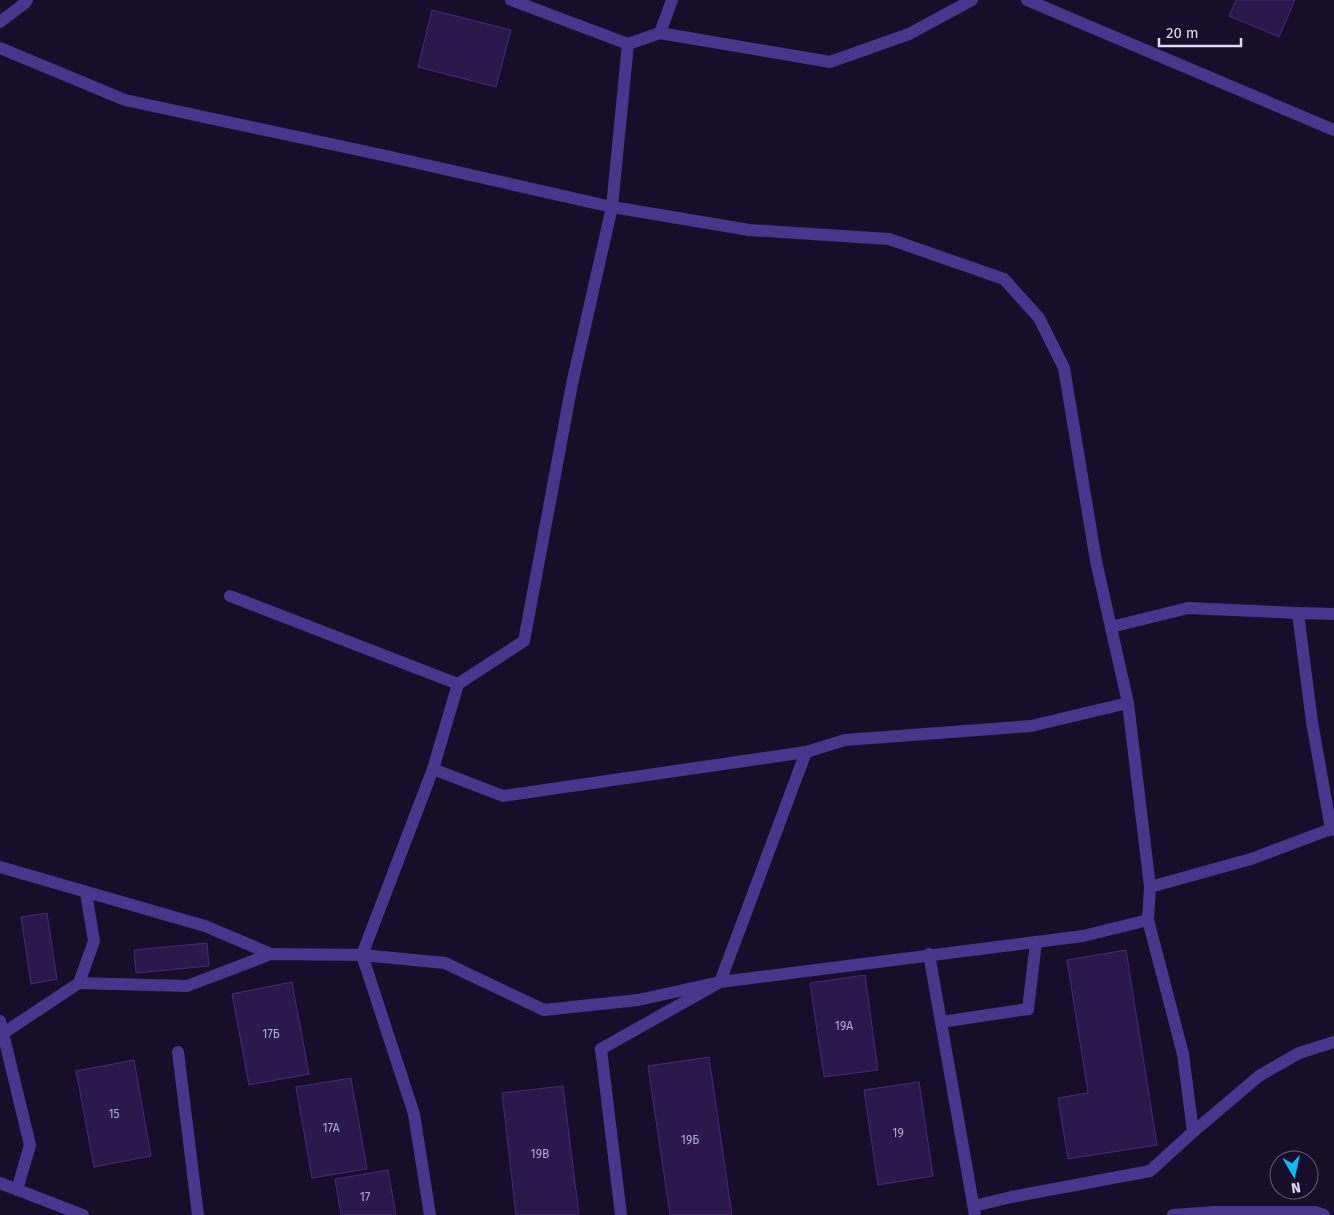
<svg xmlns="http://www.w3.org/2000/svg" width="1334" height="1215" font-family="'Fira Sans',sans-serif">
<rect width="100%" height="100%" fill="#170e2a"/>
<g fill="#2c194c" stroke="#46297a">
<path d="M 1236,0 L 1295,0 L 1279,37 L 1229,16 Z"/>
<path d="M 432,10 L 511,30 L 496,87 L 418,67 Z"/>
<path d="M 47,913 L 57,979 L 31,984 L 21,917 Z"/>
<path d="M 207,943 L 209,966 L 136,973 L 134,950 Z"/>
<path d="M 1126,950 L 1157,1145 L 1068,1159 L 1058,1098 L 1088,1093 L 1067,960 Z"/>
<path d="M 865,975 L 878,1070 L 824,1077 L 810,983 Z"/>
<path d="M 292,982 L 309,1074 L 249,1085 L 232,994 Z"/>
<path d="M 709,1057 L 732,1215 L 670,1215 L 648,1066 Z"/>
<path d="M 134,1060 L 151,1156 L 94,1167 L 76,1071 Z"/>
<path d="M 351,1078 L 367,1169 L 312,1178 L 296,1087 Z"/>
<path d="M 919,1082 L 933,1176 L 878,1185 L 864,1090 Z"/>
<path d="M 563,1086 L 579,1215 L 516,1215 L 502,1093 Z"/>
<path d="M 388,1170 L 396,1215 L 341,1215 L 335,1179 Z"/>
</g>
<g fill="none" stroke-linecap="round" stroke-linejoin="round">
<g stroke="#47368c" stroke-width="12">
<path d="M 1004,279 L 1039,318 L 1064,368 L 1096,561 L 1128,703 L 1150,887 L 1148,920 L 1183,1054 L 1193,1132"/>
<path d="M 230,596 L 458,684"/>
<path d="M 1111,627 L 1188,608 L 1298,613"/>
<path d="M 433,769 L 503,796 L 806,752 L 845,740 L 1031,726 L 1128,703"/>
<path d="M 1331,829 L 1312,722 L 1298,613 L 1334,614"/>
<path d="M 0,867 L 205,926 L 271,954"/>
<path d="M 1150,887 L 1251,859 L 1331,829 L 1334,830"/>
<path d="M 929,954 L 975,1215"/>
<path d="M 79,983 L 94,941 L 86,893"/>
<path d="M 0,1021 L 30,1145 L 17,1190"/>
<path d="M 941,1022 L 1028,1009 L 1036,942"/>
<path d="M 2,1034 L 79,983 L 187,986 L 271,954 L 362,955 L 445,963 L 544,1010 L 638,1000 L 720,982 L 1083,936 L 1148,920"/>
<path d="M 178,1052 L 198,1215"/>
<path d="M 974,1206 L 1011,1197 L 1150,1171 L 1193,1132 L 1259,1076 L 1299,1053 L 1334,1042"/>
<path d="M 430,1215 L 414,1114 L 362,955 L 433,769 L 458,684 L 524,641 L 572,384 L 612,207"/>
<path d="M 621,1215 L 601,1049 L 720,982 L 806,752"/>
</g>
<g stroke="#47368c" stroke-width="12">
<path d="M 511,0 L 628,44 L 660,33 L 672,0"/>
<path d="M 1027,0 L 1334,130"/>
<path d="M 0,22 L 25,3 L 27,0"/>
<path d="M 660,33 L 830,62 L 909,34 L 972,0"/>
<path d="M 0,48 L 125,100 L 382,155 L 612,207 L 749,230 L 889,239 L 1004,279"/>
<path d="M 612,207 L 628,44"/>
<path d="M 0,1183 L 83,1215"/>
<path d="M 1173,1215 L 1215,1212 L 1315,1212 L 1324,1215"/>
</g>
</g>
<g text-anchor="middle" stroke-width="4.5" stroke-linejoin="round" paint-order="stroke">
<g font-size="12" fill="#b4a8d2">
<text x="844" y="1030">19А</text>
<text x="271" y="1038">17Б</text>
<text x="114" y="1118">15</text>
<text x="331" y="1132">17А</text>
<text x="898" y="1137">19</text>
<text x="690" y="1144">19Б</text>
<text x="540" y="1158">19В</text>
<text x="365" y="1201">17</text>
</g>
</g>
<g transform="translate(1294 1175) rotate(171)"><circle r="24" fill="#170e2a" stroke="#685e7f"/>
<path d="M0-4L9 19L0 12L-9 19Z" fill="#03bdff"/>
<text y="-8" font-size="14" font-weight="bold" text-anchor="middle" fill="#e2d7ff">N</text>
</g>
<path d="M1159 38v8h82v-8" fill="none" stroke="#e2d7ff" stroke-width="2.5"/>
<text x="1166" y="38" font-size="15" fill="#e2d7ff" stroke="#170e2a" stroke-width="4" paint-order="stroke">20 m</text>
</svg>
